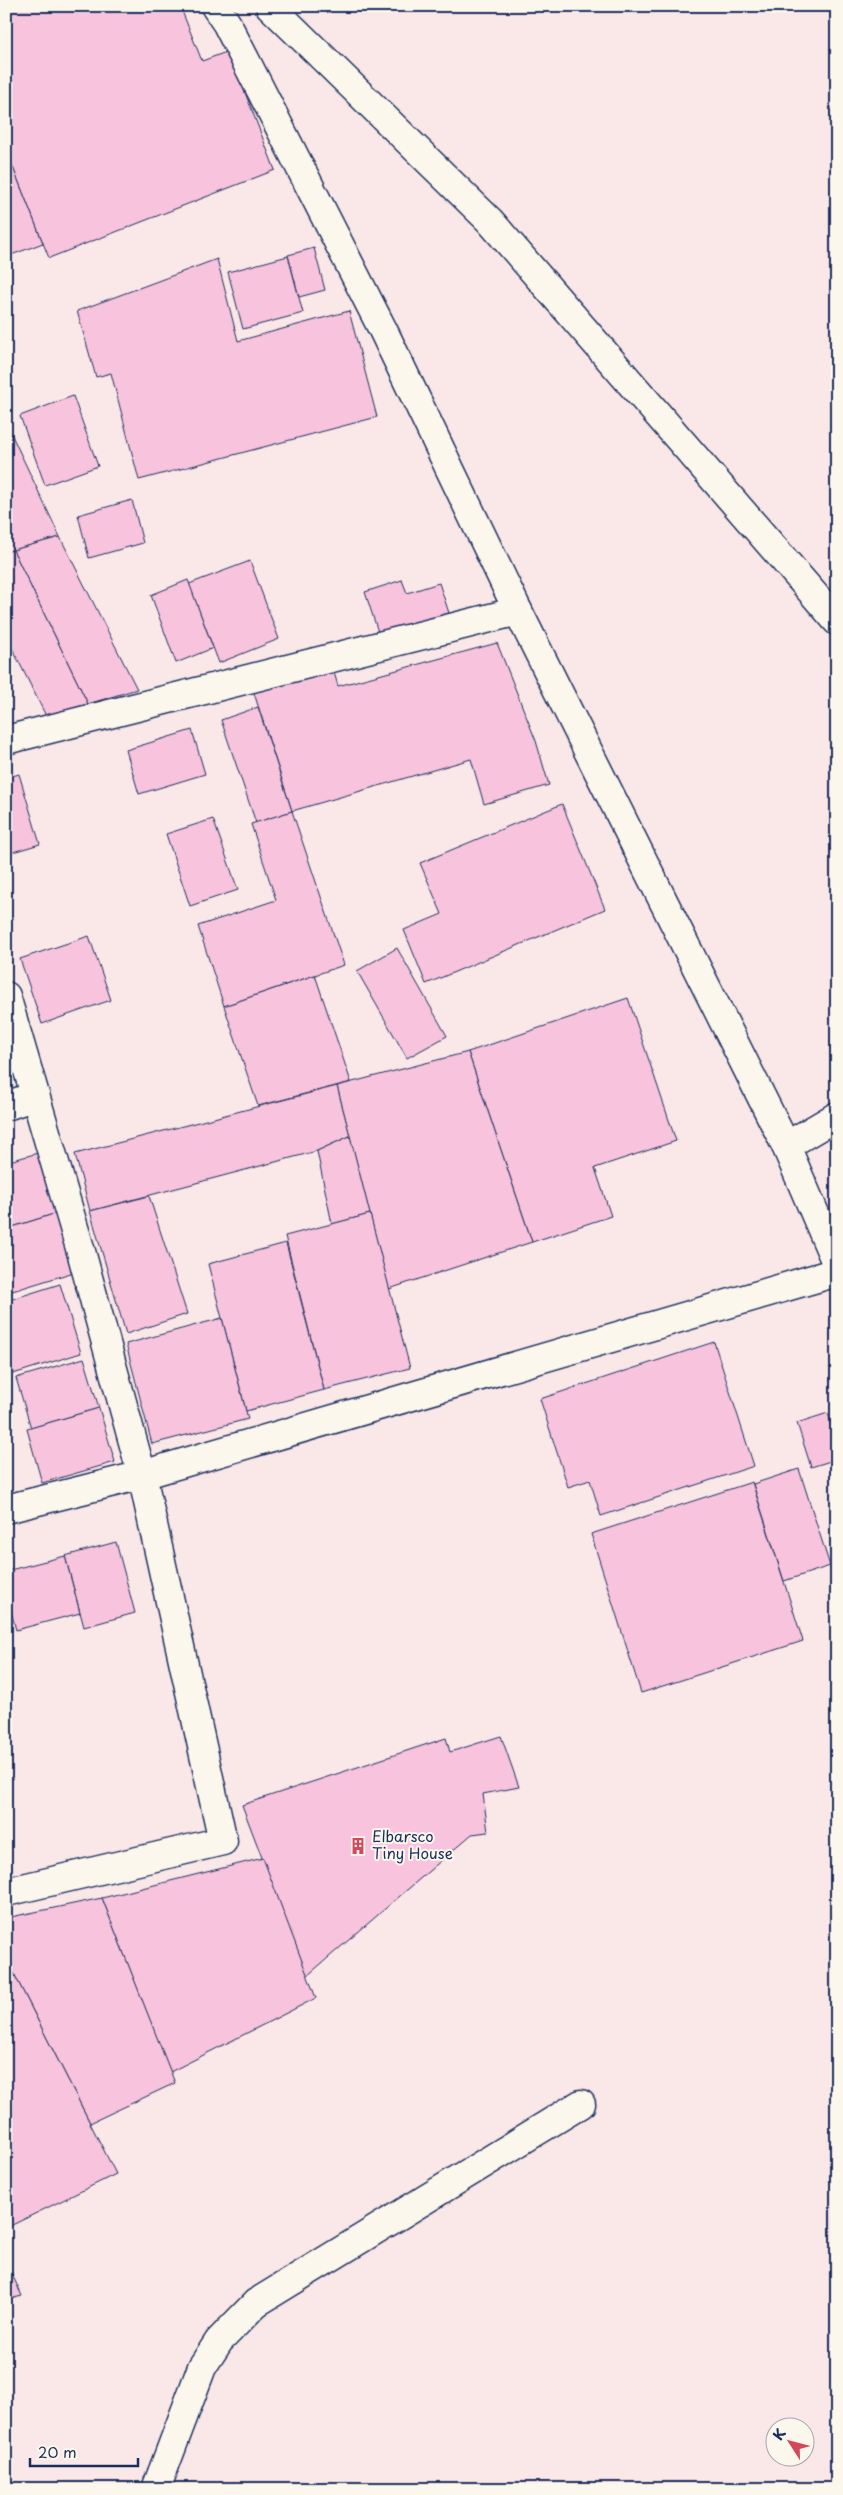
<svg xmlns="http://www.w3.org/2000/svg" width="843" height="2495" font-family="'Playpen Sans',sans-serif">
<rect width="100%" height="100%" fill="#fae7e8"/>
<filter id="ink" filterUnits="userSpaceOnUse"><feTurbulence type="fractalNoise" baseFrequency=".02" numOctaves="2"/><feDisplacementMap in="SourceGraphic" scale="10" xChannelSelector="R" yChannelSelector="G"/><feConvolveMatrix kernelMatrix="1 2 1 2 8 2 1 2 1" color-interpolation-filters="sRGB"/></filter>
<g filter="url(#ink)">
<g fill="#f8c3dd" stroke="#1b2f5e">
<path d="M 6,6 L 180,6 L 202,61 L 229,51 L 275,170 L 49,258 L 6,150 Z"/>
<path d="M 6,150 L 43,243 L 6,257 Z"/>
<path d="M 314,248 L 325,290 L 299,297 L 288,255 Z"/>
<path d="M 288,256 L 303,313 L 243,329 L 228,272 Z"/>
<path d="M 217,259 L 238,341 L 349,311 L 377,417 L 139,480 L 111,373 L 96,377 L 77,311 Z"/>
<path d="M 73,396 L 98,466 L 45,485 L 20,416 Z"/>
<path d="M 6,423 L 60,537 L 6,552 Z"/>
<path d="M 132,500 L 143,543 L 89,558 L 78,515 Z"/>
<path d="M 60,537 L 137,689 L 88,704 L 13,550 Z"/>
<path d="M 13,550 L 88,704 L 46,716 L 6,636 L 6,552 Z"/>
<path d="M 250,561 L 279,639 L 219,663 L 189,584 Z"/>
<path d="M 188,580 L 213,648 L 176,663 L 151,595 Z"/>
<path d="M 402,580 L 407,593 L 439,583 L 449,613 L 379,635 L 365,592 Z"/>
<path d="M 497,643 L 536,741 L 549,785 L 484,804 L 471,759 L 292,811 L 253,690 L 333,669 L 338,686 Z"/>
<path d="M 258,707 L 292,811 L 256,823 L 221,720 Z"/>
<path d="M 192,730 L 205,774 L 139,794 L 126,750 Z"/>
<path d="M 19,774 L 40,844 L 6,854 L 6,778 Z"/>
<path d="M 562,804 L 605,909 L 426,984 L 404,930 L 442,914 L 420,863 Z"/>
<path d="M 292,811 L 344,965 L 224,1006 L 198,926 L 276,900 L 251,824 Z"/>
<path d="M 213,819 L 238,890 L 190,906 L 166,834 Z"/>
<path d="M 89,936 L 111,1000 L 42,1024 L 20,959 Z"/>
<path d="M 397,948 L 447,1036 L 407,1058 L 357,971 Z"/>
<path d="M 315,975 L 351,1082 L 258,1106 L 224,1006 Z"/>
<path d="M 628,998 L 676,1141 L 595,1168 L 611,1216 L 532,1242 L 468,1052 Z"/>
<path d="M 468,1052 L 532,1242 L 389,1289 L 337,1086 Z"/>
<path d="M 337,1086 L 350,1136 L 317,1151 L 90,1211 L 75,1154 Z"/>
<path d="M 350,1136 L 370,1214 L 332,1224 L 317,1151 Z"/>
<path d="M 38,1153 L 57,1213 L 6,1229 L 6,1162 Z"/>
<path d="M 149,1196 L 187,1314 L 126,1334 L 90,1211 Z"/>
<path d="M 57,1213 L 74,1272 L 6,1293 L 6,1229 Z"/>
<path d="M 370,1214 L 410,1368 L 324,1390 L 285,1236 Z"/>
<path d="M 286,1243 L 324,1390 L 246,1411 L 208,1264 Z"/>
<path d="M 60,1284 L 81,1353 L 13,1374 L 6,1352 L 6,1301 Z"/>
<path d="M 222,1318 L 248,1419 L 152,1444 L 126,1344 Z"/>
<path d="M 714,1342 L 754,1466 L 601,1516 L 590,1480 L 568,1487 L 540,1399 Z"/>
<path d="M 84,1358 L 99,1408 L 31,1428 L 16,1378 Z"/>
<path d="M 99,1408 L 115,1462 L 42,1483 L 27,1429 Z"/>
<path d="M 828,1413 L 837,1442 L 837,1459 L 811,1467 L 797,1423 Z"/>
<path d="M 799,1469 L 830,1566 L 784,1581 L 753,1484 Z"/>
<path d="M 752,1482 L 803,1641 L 641,1693 L 591,1534 Z"/>
<path d="M 116,1542 L 135,1613 L 84,1627 L 65,1556 Z"/>
<path d="M 65,1556 L 80,1613 L 16,1630 L 6,1592 L 6,1571 Z"/>
<path d="M 501,1736 L 519,1787 L 483,1794 L 488,1832 L 472,1834 L 307,1976 L 242,1805 L 446,1738 L 450,1752 Z"/>
<path d="M 263,1858 L 316,1998 L 170,2072 L 102,1898 Z"/>
<path d="M 102,1898 L 175,2083 L 90,2123 L 6,1958 L 6,1918 Z"/>
<path d="M 6,1958 L 116,2174 L 6,2228 Z"/>
<path d="M 6,2261 L 22,2296 L 6,2300 Z"/>
</g>
<g fill="none" stroke-linecap="round" stroke-linejoin="round">
<g stroke="#1b2f5e" stroke-width="31">
<g id="minor">
<path d="M 215,6 L 227,24 L 384,332 L 518,611"/>
<path d="M 270,6 L 490,221 L 837,621"/>
<path d="M 6,740 L 518,611 L 786,1146 L 837,1265"/>
<path d="M 6,996 L 82,1255 L 142,1475 L 223,1841 L 6,1892"/>
<path d="M 6,1106 L 35,1096"/>
<path d="M 786,1146 L 837,1116"/>
<path d="M 6,1509 L 142,1475 L 837,1272"/>
<path d="M 156,2489 L 202,2367 L 219,2341 L 256,2303 L 581,2104"/>
</g>
</g>
<use href="#minor" stroke="#fbf7ec" stroke-width="28"/>
</g>
</g>
<defs>
<g id="building-bare" transform="scale(1.35)"><path d="M-4-6H4V6H1V3H-1V6H-4ZM-2.5-4.3h1.7v1.8h-1.7ZM.8-4.3h1.7v1.8H.8ZM-2.5-1h1.7V.8h-1.7ZM.8-1h1.7V.8H.8Z" fill="#d1495b" stroke="#fbf7ec" stroke-width="2.5" paint-order="stroke"/></g>
</defs>
<g fill-rule="evenodd">
<use href="#building-bare" x="358" y="1846"/>
</g>
<g text-anchor="middle" stroke-width="4" stroke-linejoin="round" paint-order="stroke">
<g font-size="15" fill="#1b2f5e" stroke="#fbf7ec" text-anchor="start">
<text x="372" y="1842">Elbarsco<tspan x="372" dy="17">Tiny House</tspan></text>
</g>
</g>
<rect width="843" height="2495" fill="none" stroke="#fbf7ec" stroke-width="25"/>
<rect x="12" y="12" width="818" height="2470" fill="none" stroke="#1b2f5e" stroke-width="2" filter="url(#ink)"/>
<g transform="translate(790 2442) rotate(306)"><circle r="24" fill="#fbf7ec" stroke="#a1a7b3"/>
<path d="M0-4L9 19L0 12L-9 19Z" fill="#d1495b"/>
<text y="-8" font-size="14" font-weight="bold" text-anchor="middle" fill="#1b2f5e">K</text>
</g>
<path d="M30 2458v8h108v-8" fill="none" stroke="#1b2f5e" stroke-width="2.5"/>
<text x="38" y="2458" font-size="15" fill="#1b2f5e" stroke="#fbf7ec" stroke-width="4" paint-order="stroke">20 m</text>
</svg>
